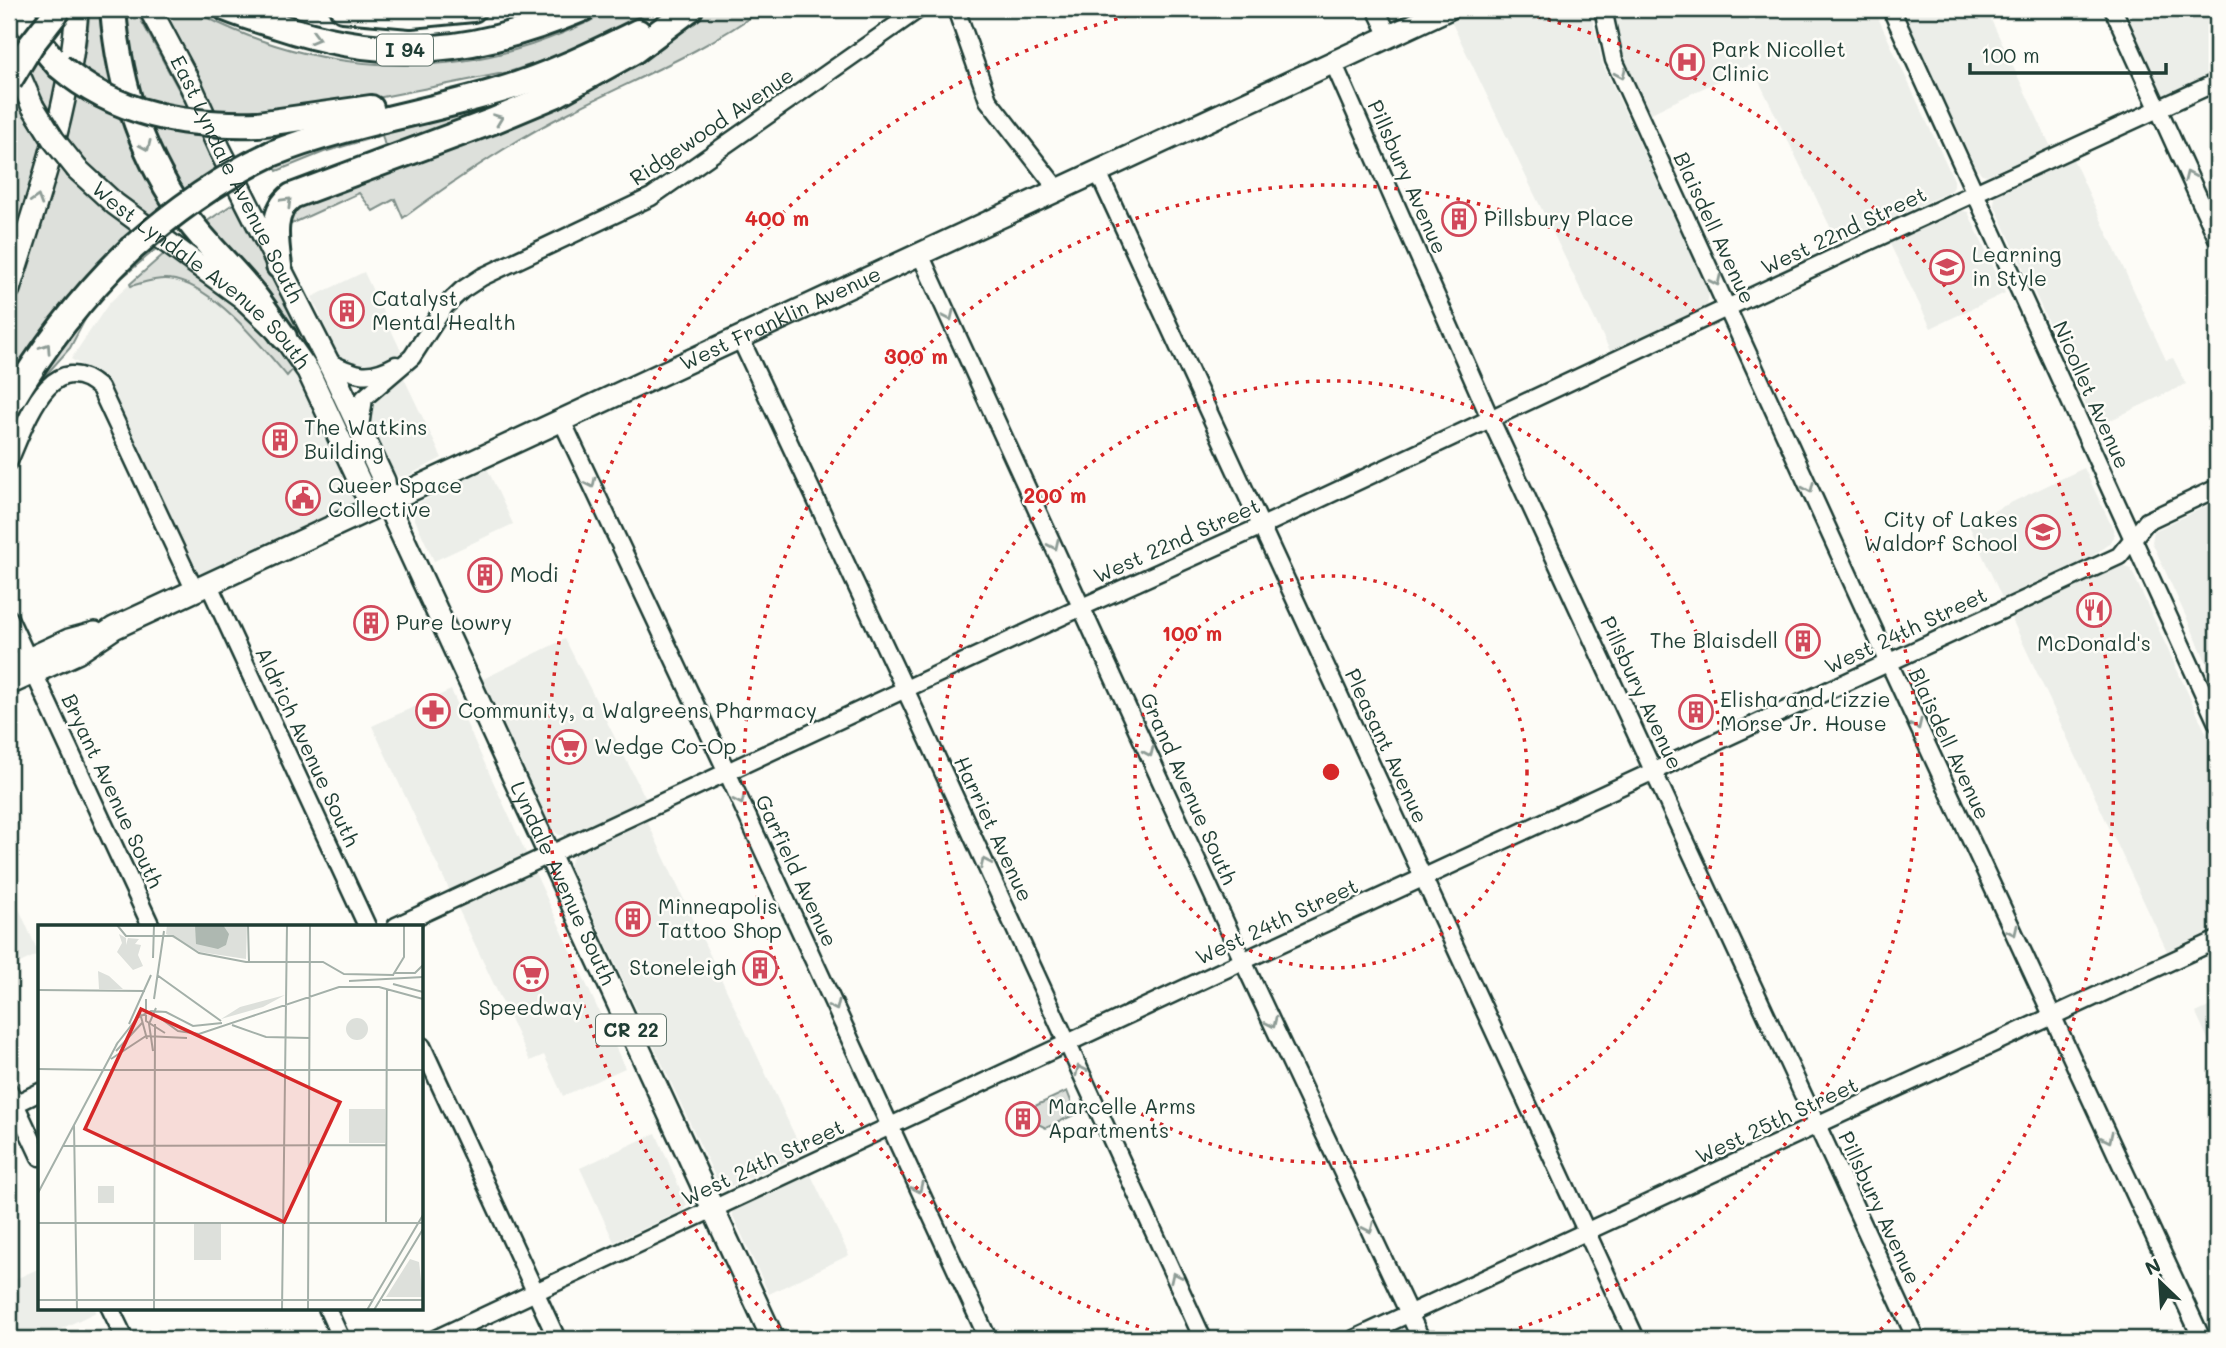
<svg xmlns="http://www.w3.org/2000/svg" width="2226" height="1348" font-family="Mali,sans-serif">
<rect width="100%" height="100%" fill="#fdfcf7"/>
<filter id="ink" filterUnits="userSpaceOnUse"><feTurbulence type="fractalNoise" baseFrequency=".0143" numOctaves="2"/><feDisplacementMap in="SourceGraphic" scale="14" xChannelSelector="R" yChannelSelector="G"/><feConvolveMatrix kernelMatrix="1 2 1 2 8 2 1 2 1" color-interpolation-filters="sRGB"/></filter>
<g filter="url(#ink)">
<g fill="#eceee9">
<path d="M 1477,9 L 1590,9 L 1603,65 L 1709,292 L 1707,307 L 1611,353 L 1451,21 Z"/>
<path d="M 1610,9 L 1874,9 L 1954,180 L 1954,187 L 1951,191 L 1838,243 L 1751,65 L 1647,115 L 1622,59 Z"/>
<path d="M 1901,9 L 1986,9 L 2051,147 L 1987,175 L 1982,174 L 1976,168 Z"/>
<path d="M 2130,9 L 2213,9 L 2217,19 L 2217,72 L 2164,97 L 2159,96 L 2121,13 Z"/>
<path d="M 2072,157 L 2166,360 L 2173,358 L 2186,384 L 2096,427 L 1994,204 L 1996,191 Z"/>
<path d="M 1955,209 L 1968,212 L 2005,293 L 1931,328 L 1888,240 Z"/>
<path d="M 166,252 L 294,362 L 293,369 L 356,491 L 356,497 L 349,506 L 202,576 L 190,566 L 108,385 L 102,377 L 71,359 L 109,303 Z"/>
<path d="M 364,272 L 401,351 L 385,367 L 375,371 L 342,364 L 312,297 Z"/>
<path d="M 402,374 L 442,458 L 407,476 L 399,477 L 393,471 L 366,413 L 366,401 Z"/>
<path d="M 487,468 L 513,524 L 434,561 L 411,511 L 413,506 Z"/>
<path d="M 2084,468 L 2113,529 L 2114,536 L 2110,543 L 2091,557 L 2002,598 L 1968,523 Z"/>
<path d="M 2217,501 L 2217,685 L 2152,542 L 2154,531 Z"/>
<path d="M 2120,564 L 2131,569 L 2217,757 L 2217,928 L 2167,951 L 2009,613 Z"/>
<path d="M 565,639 L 646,799 L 567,835 L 559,835 L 553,830 L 483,679 Z"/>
<path d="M 451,690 L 625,1068 L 563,1096 L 544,1055 L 530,1061 L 372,726 Z"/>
<path d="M 647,821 L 803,1153 L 729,1187 L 718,1183 L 569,865 L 574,855 Z"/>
<path d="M 9,886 L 39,954 L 9,968 Z"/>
<path d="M 2217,1003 L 2217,1059 L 2196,1013 Z"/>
<path d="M 656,1133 L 687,1205 L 682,1211 L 614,1242 L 580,1168 Z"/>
<path d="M 810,1173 L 849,1255 L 769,1294 L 733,1216 L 733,1211 Z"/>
<path d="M 40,1268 L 40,1308 L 95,1308 L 96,1312 L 40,1339 L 9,1339 L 9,1282 Z"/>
</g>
<g fill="#dde0db" stroke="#7e8e88" stroke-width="2">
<path d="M 90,9 L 105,9 L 121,99 L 80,77 L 86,46 Z"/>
<path d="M 118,9 L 135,9 L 193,116 L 135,104 Z"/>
<path d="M 163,9 L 208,9 L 204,16 C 306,68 422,80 531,45 C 551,38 571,30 590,21 C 598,17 606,11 614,9 C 625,6 640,9 652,9 L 612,31 L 560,55 L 509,72 L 362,101 L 217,119 L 201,80 Z"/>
<path d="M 705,9 L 762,9 C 704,52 634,79 570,112 C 512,141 456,179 403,218 L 395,199 L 373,211 L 359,193 L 289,225 L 287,208 L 677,30 Z"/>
<path d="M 34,54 L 58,80 L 51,121 L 23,71 Z"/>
<path d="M 601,64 L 387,154 L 382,135 L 324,152 L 277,171 L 274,164 Z"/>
<path d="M 13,91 L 45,145 L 9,262 L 9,104 Z"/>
<path d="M 76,93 L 127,118 L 169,203 L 148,219 L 98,180 L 65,141 Z"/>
<path d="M 139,122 L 200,133 L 219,170 L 178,196 Z"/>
<path d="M 58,163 L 74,181 L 135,230 C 84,274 44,327 9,383 L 9,316 Z"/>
<path d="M 236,202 L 322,370 L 319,372 L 200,226 Z"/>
<path d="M 149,242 L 157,248 L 105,292 L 91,308 L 70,348 L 35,387 L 9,437 L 9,415 L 55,344 Z"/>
<path d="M 166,252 L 251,315 L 294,362 L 293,369 L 287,376 C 260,344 217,290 175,280 C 160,277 145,282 131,286 L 130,284 Z"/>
<path d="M 1067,1091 L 1076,1114 L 1046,1128 L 1038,1124 L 1033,1113 L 1035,1106 Z"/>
</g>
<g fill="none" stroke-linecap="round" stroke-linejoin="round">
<g stroke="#1f3d34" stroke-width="21">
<g id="minor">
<path d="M 956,9 L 988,100 L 1058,190"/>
<path d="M 1376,9 L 1389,36"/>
<path d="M 1603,9 L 1614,60 L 1889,663 L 2202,1339"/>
<path d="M 1891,9 L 2217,723"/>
<path d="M 2113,9 L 2217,238"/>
<path d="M 1333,62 L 1490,418 L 1916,1339"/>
<path d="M 1098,172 L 1636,1339"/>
<path d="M 920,254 L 1243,961 L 1421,1339"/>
<path d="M 740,338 L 912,704 L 1203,1339"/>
<path d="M 328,362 C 356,375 367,381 396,365"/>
<path d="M 562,421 L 727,772 L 988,1339"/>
<path d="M 360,427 L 364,398 L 412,357 L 445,306 L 462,290 L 482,277 L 651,197 L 919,9"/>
<path d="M 9,461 C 25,426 50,343 100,388 L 195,591"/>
<path d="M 209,585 L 367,926"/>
<path d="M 9,618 L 28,659"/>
<path d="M 34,673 L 151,926"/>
<path d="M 396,926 L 1082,607 L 1262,526 L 1844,253 L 2217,82"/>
<path d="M 422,1046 L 557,1339"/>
<path d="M 9,1091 L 40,1157"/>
<path d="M 9,1107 L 40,1092"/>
<path d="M 110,1308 L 125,1339"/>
<path d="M 327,1308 L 341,1339"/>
<path d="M 435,1339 L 1258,954 L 2119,556 L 2147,521 L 2217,488"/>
<path d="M 1354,1339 L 2217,940"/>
</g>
</g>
<g stroke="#1f3d34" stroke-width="26">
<g id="major">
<path id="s1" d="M 150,9 L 191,86 L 220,150 L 333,372 L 384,481 L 387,503 L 773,1339"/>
<path d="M 9,52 L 33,107"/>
<path id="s2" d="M 77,169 L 115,204 L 242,297 L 284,337 L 308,371 L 364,491 L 387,503"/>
<path d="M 9,289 C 39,194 70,108 77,9"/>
<path d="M 9,668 L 69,640 L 95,633"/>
<path id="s3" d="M 9,684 L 77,653 L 114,628 L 1448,9"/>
</g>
</g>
<g stroke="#1f3d34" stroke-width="30">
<g id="highway">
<path d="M 19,9 L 37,40 L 59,66"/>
<path d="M 113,9 C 119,86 143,159 189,221 C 208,246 230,266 249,289 C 262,304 272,321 284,337"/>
<path d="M 227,9 C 244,16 261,21 278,26 C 389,63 475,54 582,9"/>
<path d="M 343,9 L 411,15 L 473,9"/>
<path d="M 258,124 L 371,108"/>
<path d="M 271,154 C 343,125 420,114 494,92 C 544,78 591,55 638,32"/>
<path d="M 279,266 C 276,242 270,212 292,196 L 493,121 L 555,95 L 634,51 L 690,9"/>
<path d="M 9,405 C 42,348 82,296 130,250"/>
</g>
</g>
<use href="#minor" stroke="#fdfcf7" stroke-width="16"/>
<use href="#major" stroke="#fdfcf7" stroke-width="21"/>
<use href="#highway" stroke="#fdfcf7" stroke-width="24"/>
<g stroke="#1f3d34" stroke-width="26" stroke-linecap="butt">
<path id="major-bridge" d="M 33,107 L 53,139 L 77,169"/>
</g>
<g stroke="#1f3d34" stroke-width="30" stroke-linecap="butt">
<g id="highway-bridge">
<path d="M 59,66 C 116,115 184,126 258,124"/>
<path d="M 9,81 L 31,45 L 59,9"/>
<path d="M 130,250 C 173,212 218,179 271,154"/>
</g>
</g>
<use href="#major-bridge" stroke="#fdfcf7" stroke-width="21"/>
<use href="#highway-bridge" stroke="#fdfcf7" stroke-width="24"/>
</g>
<defs><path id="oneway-chevron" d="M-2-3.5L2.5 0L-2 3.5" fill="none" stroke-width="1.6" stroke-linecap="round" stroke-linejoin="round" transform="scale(1.75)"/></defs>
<g stroke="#8e9c96">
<use href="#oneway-chevron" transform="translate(315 38) rotate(15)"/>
<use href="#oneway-chevron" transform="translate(1621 74) rotate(66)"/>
<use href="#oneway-chevron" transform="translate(498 119) rotate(-21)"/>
<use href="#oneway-chevron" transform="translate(146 146) rotate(66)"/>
<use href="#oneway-chevron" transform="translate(2189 176) rotate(-114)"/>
<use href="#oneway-chevron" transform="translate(37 200) rotate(-73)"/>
<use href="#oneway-chevron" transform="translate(287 202) rotate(-45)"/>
<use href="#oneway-chevron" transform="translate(1716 281) rotate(65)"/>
<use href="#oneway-chevron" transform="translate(949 316) rotate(65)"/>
<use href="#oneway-chevron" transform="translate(46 348) rotate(-56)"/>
<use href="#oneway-chevron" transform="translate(591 483) rotate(65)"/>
<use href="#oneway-chevron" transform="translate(1809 488) rotate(66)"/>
<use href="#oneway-chevron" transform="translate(1054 545) rotate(65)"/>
<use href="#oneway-chevron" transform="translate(1917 725) rotate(65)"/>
<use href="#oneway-chevron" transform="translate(1149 752) rotate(66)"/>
<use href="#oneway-chevron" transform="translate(740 800) rotate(65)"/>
<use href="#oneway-chevron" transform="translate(985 863) rotate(-115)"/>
<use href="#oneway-chevron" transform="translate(2013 931) rotate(65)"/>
<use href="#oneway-chevron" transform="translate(835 1006) rotate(65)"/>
<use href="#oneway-chevron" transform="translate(1272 1023) rotate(65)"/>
<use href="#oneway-chevron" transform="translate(1080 1070) rotate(-115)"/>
<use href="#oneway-chevron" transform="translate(2108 1138) rotate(65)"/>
<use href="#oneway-chevron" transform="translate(918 1188) rotate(65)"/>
<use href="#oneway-chevron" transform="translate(1369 1228) rotate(65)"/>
<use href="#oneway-chevron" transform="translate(1175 1277) rotate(-115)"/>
</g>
</g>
<g fill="none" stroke="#d62828" stroke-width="3.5" stroke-dasharray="3.5 7">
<circle cx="1331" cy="772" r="196"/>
<circle cx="1331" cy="772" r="391"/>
<path d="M1179 1339A587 587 0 1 1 1483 1339"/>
<path d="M787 1335A783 783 0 0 1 1155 9M1507 9A783 783 0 0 1 1875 1335"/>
</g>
<defs>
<g id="hospital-ring" transform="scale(1.75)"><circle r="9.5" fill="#fdfcf7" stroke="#d1495b" stroke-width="1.5"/><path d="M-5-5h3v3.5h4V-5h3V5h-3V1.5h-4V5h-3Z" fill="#d1495b"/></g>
<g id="building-ring" transform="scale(1.75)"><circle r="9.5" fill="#fdfcf7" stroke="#d1495b" stroke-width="1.5"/><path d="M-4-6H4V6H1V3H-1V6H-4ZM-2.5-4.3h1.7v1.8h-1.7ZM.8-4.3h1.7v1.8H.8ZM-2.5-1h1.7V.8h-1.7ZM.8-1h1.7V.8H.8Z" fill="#d1495b"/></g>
<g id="school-ring" transform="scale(1.75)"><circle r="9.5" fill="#fdfcf7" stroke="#d1495b" stroke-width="1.5"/><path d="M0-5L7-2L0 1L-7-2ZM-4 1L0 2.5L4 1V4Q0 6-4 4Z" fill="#d1495b"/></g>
<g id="civic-ring" transform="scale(1.75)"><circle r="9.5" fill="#fdfcf7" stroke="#d1495b" stroke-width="1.5"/><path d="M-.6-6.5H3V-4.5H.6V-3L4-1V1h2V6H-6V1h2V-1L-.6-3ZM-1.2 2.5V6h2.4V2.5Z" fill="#d1495b"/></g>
<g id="restaurant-ring" transform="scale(1.75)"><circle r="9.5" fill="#fdfcf7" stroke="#d1495b" stroke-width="1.5"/><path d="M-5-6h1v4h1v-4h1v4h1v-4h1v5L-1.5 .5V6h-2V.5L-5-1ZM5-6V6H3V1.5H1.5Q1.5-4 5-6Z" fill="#d1495b"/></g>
<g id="pharmacy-ring" transform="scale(1.75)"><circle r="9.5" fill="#fdfcf7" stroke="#d1495b" stroke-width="1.5"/><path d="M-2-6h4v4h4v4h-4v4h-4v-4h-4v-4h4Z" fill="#d1495b"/></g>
<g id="supermarket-ring" transform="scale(1.75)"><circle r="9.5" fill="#fdfcf7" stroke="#d1495b" stroke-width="1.5"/><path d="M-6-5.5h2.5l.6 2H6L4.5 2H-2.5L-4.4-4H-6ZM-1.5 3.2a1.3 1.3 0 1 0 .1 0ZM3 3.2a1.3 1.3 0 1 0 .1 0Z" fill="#d1495b"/></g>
</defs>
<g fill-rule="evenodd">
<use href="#hospital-ring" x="1687" y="62"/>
<use href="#building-ring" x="1459" y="219"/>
<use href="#school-ring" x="1947" y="267"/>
<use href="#building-ring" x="347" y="311"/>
<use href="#building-ring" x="280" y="440"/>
<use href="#civic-ring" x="303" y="498"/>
<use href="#school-ring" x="2043" y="532"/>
<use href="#building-ring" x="485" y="575"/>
<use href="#restaurant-ring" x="2094" y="610"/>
<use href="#building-ring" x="371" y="623"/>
<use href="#building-ring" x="1803" y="641"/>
<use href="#pharmacy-ring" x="433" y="711"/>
<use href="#building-ring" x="1696" y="712"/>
<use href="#supermarket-ring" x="569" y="747"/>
<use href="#building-ring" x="633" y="919"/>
<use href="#building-ring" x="760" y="968"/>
<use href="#supermarket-ring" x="531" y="974"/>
<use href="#building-ring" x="1023" y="1119"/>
</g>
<g text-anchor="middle" stroke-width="5" stroke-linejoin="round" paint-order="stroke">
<g fill="#fdfcf7" stroke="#62766e" stroke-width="2">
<rect x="377" y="34.5" width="56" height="31" rx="5"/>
<rect x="596" y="1014.5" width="70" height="31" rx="5"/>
</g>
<g font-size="19" font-weight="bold" fill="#1f3d34">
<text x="405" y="57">I 94</text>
<text x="631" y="1037">CR 22</text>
</g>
<g font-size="21" fill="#1f3d34" stroke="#fdfcf7" text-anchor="start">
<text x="1712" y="57">Park Nicollet<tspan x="1712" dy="24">Clinic</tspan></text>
<text x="1484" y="226">Pillsbury Place</text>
<text x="1972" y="262">Learning<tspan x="1972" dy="24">in Style</tspan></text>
<text x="372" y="306">Catalyst<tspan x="372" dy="24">Mental Health</tspan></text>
<text x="304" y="435">The Watkins<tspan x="304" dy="24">Building</tspan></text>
<text x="328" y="493">Queer Space<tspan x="328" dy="24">Collective</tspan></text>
<text x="2018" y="527" text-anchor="end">City of Lakes<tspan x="2018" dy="24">Waldorf School</tspan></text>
<text x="510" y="582">Modi</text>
<text x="396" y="630">Pure Lowry</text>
<text x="1778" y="648" text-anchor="end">The Blaisdell</text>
<text x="2094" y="651" text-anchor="middle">McDonald's</text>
<text x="1720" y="707">Elisha and Lizzie<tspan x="1720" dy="24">Morse Jr. House</tspan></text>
<text x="458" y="718">Community, a Walgreens Pharmacy</text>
<text x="594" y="754">Wedge Co-Op</text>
<text x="658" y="914">Minneapolis<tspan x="658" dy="24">Tattoo Shop</tspan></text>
<text x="736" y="975" text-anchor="end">Stoneleigh</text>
<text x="531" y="1015" text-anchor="middle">Speedway</text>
<text x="1048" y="1114">Marcelle Arms<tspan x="1048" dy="24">Apartments</tspan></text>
</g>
<g font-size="21" fill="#1f3d34" stroke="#fdfcf7">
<text transform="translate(712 127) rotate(-34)" y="7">Ridgewood Avenue</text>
<text transform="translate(1407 177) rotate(66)" y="7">Pillsbury Avenue</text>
<text dy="7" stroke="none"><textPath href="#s1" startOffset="191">East Lyndale Avenue South</textPath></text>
<text transform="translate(1714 228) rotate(65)" y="7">Blaisdell Avenue</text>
<text transform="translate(1844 231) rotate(-25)" y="7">West 22nd Street</text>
<text dy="7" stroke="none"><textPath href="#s2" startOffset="164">West Lyndale Avenue South</textPath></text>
<text dy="7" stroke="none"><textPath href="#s3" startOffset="854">West Franklin Avenue</textPath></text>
<text transform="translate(2091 395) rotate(66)" y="7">Nicollet Avenue</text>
<text transform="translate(1177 541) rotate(-24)" y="7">West 22nd Street</text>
<text transform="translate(1906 631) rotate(-25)" y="7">West 24th Street</text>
<text transform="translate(1641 693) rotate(65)" y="7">Pillsbury Avenue</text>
<text transform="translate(1949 744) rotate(65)" y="7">Blaisdell Avenue</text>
<text transform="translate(1386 746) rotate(65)" y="7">Pleasant Avenue</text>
<text transform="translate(307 747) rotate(65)" y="7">Aldrich Avenue South</text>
<text transform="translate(1188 789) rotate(66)" y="7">Grand Avenue South</text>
<text transform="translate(112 791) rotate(65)" y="7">Bryant Avenue South</text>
<text transform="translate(993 829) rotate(65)" y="7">Harriet Avenue</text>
<text transform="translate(796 871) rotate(65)" y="7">Garfield Avenue</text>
<text dy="7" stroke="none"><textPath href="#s1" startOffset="968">Lyndale Avenue South</textPath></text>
<text transform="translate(1277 922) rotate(-25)" y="7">West 24th Street</text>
<text transform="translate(1777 1121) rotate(-25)" y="7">West 25th Street</text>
<text transform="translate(763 1163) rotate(-25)" y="7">West 24th Street</text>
<text transform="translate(1879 1208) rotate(65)" y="7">Pillsbury Avenue</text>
</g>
</g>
<g transform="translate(38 925)">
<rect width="385" height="385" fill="#fdfcf7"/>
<path d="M 129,0 L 209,0 L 208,34 L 162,27 L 128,9 ZM 81,9 L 88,13 L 88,20 L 90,13 L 101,14 L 97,19 L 103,20 L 100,30 L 105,41 L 95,45 L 79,27 L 84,18 ZM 60,46 L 71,51 L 85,64 L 61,64 ZM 247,70 L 225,82 L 183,94 L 202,82 ZM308 104a11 11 0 1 1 22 0a11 11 0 1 1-22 0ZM 311,184 L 347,184 L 347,218 L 311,218 ZM 60,261 L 76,261 L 76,278 L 60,278 ZM 156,299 L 183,299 L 183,335 L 156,335 ZM 372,334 L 381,337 L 385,372 L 348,372 Z" fill="#dde0db"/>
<path d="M 157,0 L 185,0 L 191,9 L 188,20 L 180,24 L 158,19 Z" fill="#aeb8b1"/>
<path fill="none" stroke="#a4b0a9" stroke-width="2" d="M 79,0 L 88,11 L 135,11 L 161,28 L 208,37 L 285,37 L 306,49 L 356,50M 210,0 L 211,37M 115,33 L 116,0M 357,48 L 377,48 L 385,40M 119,50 L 183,96M 355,50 L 366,32 L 366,0M 311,56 L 385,52M 355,59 L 385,67M 0,65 L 107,66M 108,74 L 108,96 L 127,108M 116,74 L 126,6M 102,88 L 109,114M 122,93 L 140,106 L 161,109 L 301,62 L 341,62 L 385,74M 91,99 L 113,50M 194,100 L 228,112 L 272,113M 78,120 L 99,93 L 113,86 L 128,87 L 155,101 L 184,98M 78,126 L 104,98M 115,126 L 111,99 L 118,83M 73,134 L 108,111 L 149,113M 0,144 L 65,145M 65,145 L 385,145M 36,200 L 39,385M 25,221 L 349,220M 0,268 L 80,117M 0,298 L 385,298M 348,298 L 349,65M 0,375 L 335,375M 344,375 L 385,375M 116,385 L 117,99M 244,385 L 249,0M 270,385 L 272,0M 329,385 L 385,290M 336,385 L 385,304"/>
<path fill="#d62828" fill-opacity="0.15" stroke="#d62828" stroke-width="3.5" d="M 103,84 L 302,177 L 246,297 L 47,204 Z"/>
<rect width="385" height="385" fill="none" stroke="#1f3d34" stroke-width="3.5"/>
</g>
<circle cx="1331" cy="772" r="10" fill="#d62828" stroke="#fdfcf7" stroke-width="3.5"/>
<g font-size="21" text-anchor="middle" font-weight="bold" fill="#d62828" stroke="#fdfcf7" stroke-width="5" stroke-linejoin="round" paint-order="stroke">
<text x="777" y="226">400 m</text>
<text x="916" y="364">300 m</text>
<text x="1055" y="503">200 m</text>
<text x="1192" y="641">100 m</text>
</g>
<rect width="2226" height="1348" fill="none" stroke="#fdfcf7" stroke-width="35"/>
<rect x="18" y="18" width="2191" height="1313" fill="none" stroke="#1f3d34" stroke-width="2.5" filter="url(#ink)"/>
<g transform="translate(2160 1282) rotate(335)" stroke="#fdfcf7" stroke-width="5" paint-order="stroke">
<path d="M0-5L12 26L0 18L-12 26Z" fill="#1f3d34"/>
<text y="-10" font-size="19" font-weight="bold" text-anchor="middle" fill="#1f3d34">N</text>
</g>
<path d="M1970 63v10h196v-10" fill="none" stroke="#1f3d34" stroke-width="3.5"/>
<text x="1981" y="63" font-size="21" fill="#1f3d34" stroke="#fdfcf7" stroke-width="5" paint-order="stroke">100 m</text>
</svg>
